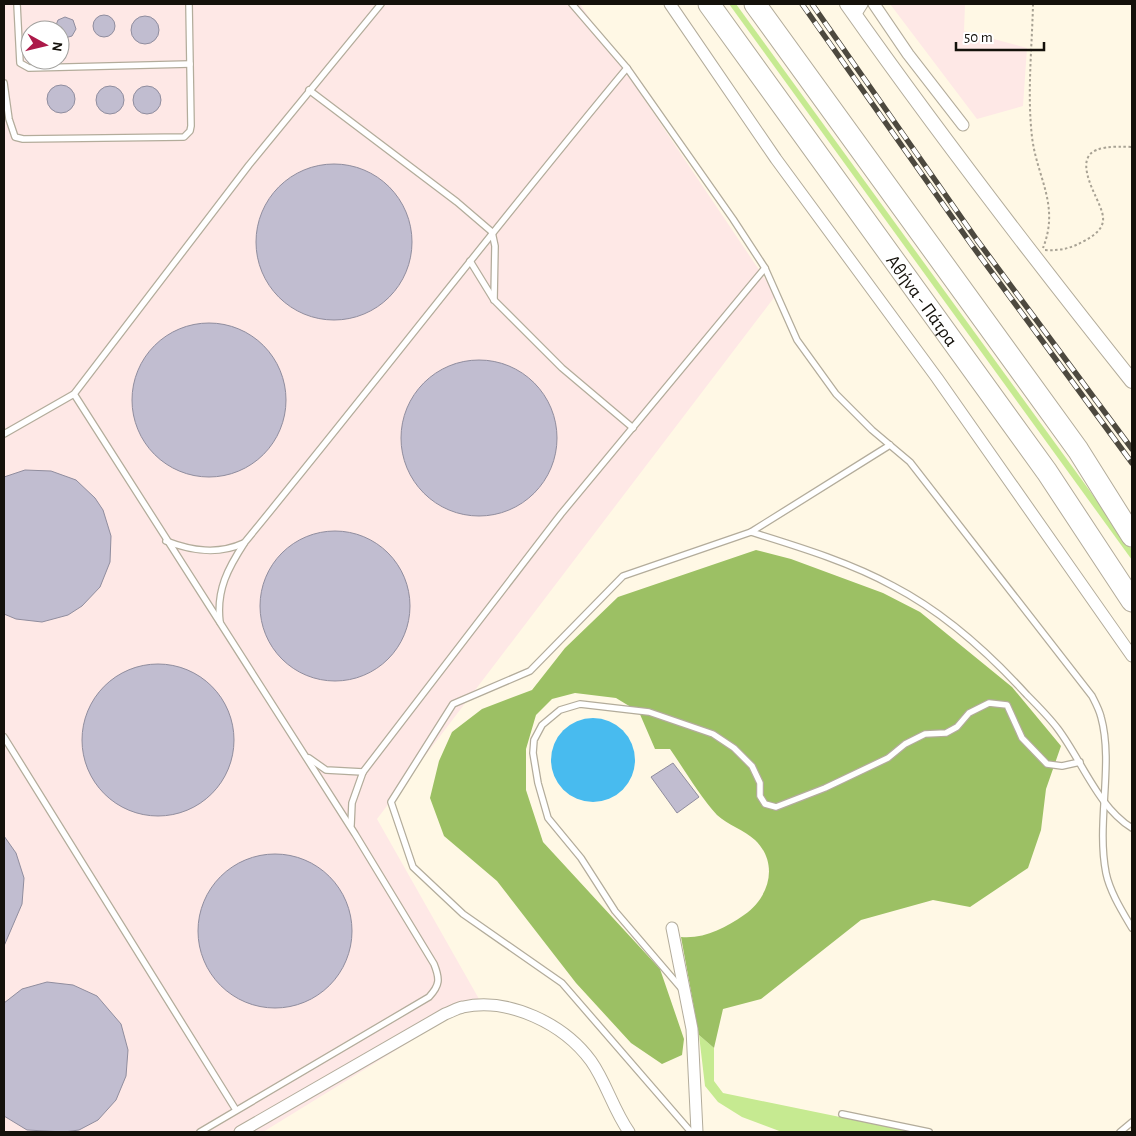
<svg xmlns="http://www.w3.org/2000/svg" width="1136" height="1136" font-family="'Alegreya Sans',sans-serif">
<rect width="100%" height="100%" fill="#fff8e5"/>
<g fill="#fee8e6" fill-rule="evenodd">
<path d="M 4,4 L 580,4 L 776,295 L 377,819 L 479,999 L 263,1132 L 4,1132 ZM 30,30 L 60,30 L 60,60 L 30,60 Z"/>
<path d="M 890,4 L 965,4 L 964,31 L 1027,48 L 1023,106 L 977,119 Z"/>
</g>
<g fill="#c6ea91">
<path d="M 729,4 L 736,4 L 1127,542 L 1132,550 L 1132,560 Z"/>
<path d="M 699,1035 L 714,1048 L 714,1081 L 723,1093 L 913,1132 L 782,1132 L 742,1117 L 718,1102 L 705,1086 Z"/>
</g>
<path fill="#9cc064" d="M 756,550 L 791,559 L 883,593 L 920,612 L 1012,687 L 1061,746 L 1046,789 L 1041,830 L 1028,868 L 970,907 L 933,900 L 861,920 L 761,999 L 723,1009 L 714,1048 L 699,1035 L 681,937 C 705,939 725,928 744,915 C 770,897 779,863 755,840 C 744,830 728,825 717,815 C 701,798 684,769 670,749 L 655,749 L 639,712 L 616,698 L 575,693 L 552,699 L 536,715 L 526,749 L 526,790 L 543,842 L 660,969 L 684,1039 L 682,1055 L 662,1064 L 631,1043 L 576,983 L 497,881 L 444,836 L 430,798 L 439,761 L 452,732 L 482,709 L 532,690 L 565,648 L 618,597 Z"/>
<circle fill="#48bbef" cx="593" cy="760" r="42"/>
<g fill="#c1bdd0" stroke="#908d9e">
<circle cx="104" cy="26" r="11"/>
<circle cx="145" cy="30" r="14"/>
<path d="M 65,17 L 73,20 L 76,29 L 72,36 L 65,38 L 60,37 L 60,30 L 54,30 L 58,20 Z"/>
<circle cx="61" cy="99" r="14"/>
<circle cx="110" cy="100" r="14"/>
<circle cx="147" cy="100" r="14"/>
<circle cx="334" cy="242" r="78"/>
<circle cx="209" cy="400" r="77"/>
<circle cx="479" cy="438" r="78"/>
<path d="M 25,470 L 51,471 L 76,480 L 95,498 L 103,510 L 111,536 L 110,562 L 100,587 L 82,606 L 68,615 L 42,622 L 16,619 L 4,614 L 4,477 Z"/>
<circle cx="335" cy="606" r="75"/>
<circle cx="158" cy="740" r="76"/>
<path d="M 673,763 L 699,797 L 677,813 L 651,777 Z"/>
<path d="M 4,836 L 16,853 L 24,878 L 22,904 L 4,946 Z"/>
<circle cx="275" cy="931" r="77"/>
<path d="M 47,982 L 73,985 L 97,996 L 121,1024 L 128,1050 L 126,1076 L 116,1100 L 98,1120 L 79,1130 L 64,1132 L 27,1130 L 4,1116 L 4,1003 L 22,989 Z"/>
</g>
<g fill="none" stroke-linecap="round" stroke-linejoin="round">
<g stroke="#b3ac9b" stroke-width="8">
<g id="service">
<path d="M 17,4 L 20,63 L 29,68 L 190,64"/>
<path d="M 572,4 L 627,68 L 733,219 L 765,268 L 797,340 L 836,394 L 872,430 L 910,462 L 1092,696 C 1095,702 1099,709 1101,717 C 1114,764 1096,823 1106,873 C 1110,892 1122,911 1132,928"/>
<path d="M 4,83 L 9,119 L 15,137 L 23,139 L 184,137 L 190,131 L 191,126 L 189,4"/>
<path d="M 309,90 L 457,202 L 492,232 L 495,246 L 494,300"/>
<path d="M 470,261 L 494,300 L 562,368 L 633,428"/>
<path d="M 74,394 L 355,834 L 434,964 C 440,979 440,985 429,997 L 200,1132"/>
<path d="M 4,434 L 74,394 L 249,165 L 381,4"/>
<path d="M 751,532 C 799,547 849,562 893,586 C 945,613 988,652 1027,695 C 1038,706 1049,717 1058,729 C 1082,761 1098,807 1132,828"/>
<path d="M 166,541 C 192,551 218,555 244,543"/>
<path d="M 220,622 C 216,590 228,568 245,542 C 374,385 497,224 627,68"/>
<path d="M 4,737 L 236,1110"/>
<path d="M 309,758 L 326,770 L 363,772"/>
<path d="M 351,825 L 352,803 L 363,772 L 561,514 L 765,268"/>
<path d="M 681,988 L 615,911 L 581,858 L 548,818 L 538,783 L 533,753 L 534,740 L 542,725 L 560,710 L 580,704 L 649,712 L 713,734 L 734,748 L 752,766 L 760,783 L 760,796 L 765,804 L 776,807 L 825,788 L 888,758 L 905,744 L 925,734 L 946,733 L 957,727 L 969,713 L 989,703 L 1007,705 L 1022,738 L 1047,764 L 1062,766 L 1080,762"/>
<path d="M 842,1114 L 929,1132"/>
<path d="M 691,1132 L 562,983 L 463,914 L 413,867 L 391,802 L 453,704 L 530,671 L 623,576 L 751,532 L 890,445"/>
<path d="M 1120,1132 L 1132,1122"/>
</g>
</g>
<g stroke="#b3ac9b" stroke-width="13">
<g id="minor">
<path d="M 670,4 L 776,159 L 937,378 L 1132,656"/>
<path d="M 874,4 L 908,54 L 963,125"/>
<path d="M 855,15 L 862,4"/>
<path d="M 672,928 L 692,1029 L 697,1132"/>
<path d="M 240,1132 L 445,1014 C 451,1012 457,1008 463,1007 C 509,997 564,1024 591,1061 C 606,1082 613,1109 629,1132"/>
</g>
</g>
<g stroke="#b3ac9b" stroke-width="16">
<path id="tertiary" d="M 847,4 C 938,133 1034,258 1132,381"/>
</g>
<g stroke="#b3ac9b" stroke-width="23">
<g id="motorway">
<path id="s1" d="M 709,4 L 1047,472 L 1132,601"/>
<path d="M 755,4 L 1078,450 L 1132,536"/>
</g>
</g>
<g stroke="#a8a294" stroke-width="2" stroke-dasharray="2.5 2.5" stroke-linecap="butt">
<path d="M 1033,4 C 1032,48 1027,93 1032,137 C 1037,178 1060,205 1043,248"/>
<path d="M 1045,250 C 1061,251 1072,248 1086,240 C 1093,236 1102,230 1103,221 C 1104,213 1098,202 1095,195 C 1075,152 1090,145 1132,147"/>
</g>
<use href="#service" stroke="#fff" stroke-width="5.5"/>
<use href="#minor" stroke="#fff" stroke-width="11"/>
<use href="#tertiary" stroke="#fff" stroke-width="14"/>
<use href="#motorway" stroke="#fff" stroke-width="21"/>
<g stroke="#4d493f" stroke-width="5.5">
<g id="rail">
<path d="M 802,4 L 971,244 L 1132,463"/>
<path d="M 812,4 L 977,240 L 1132,449"/>
</g>
</g>
<use href="#rail" stroke="#fff" stroke-width="4" stroke-dasharray="11" stroke-linecap="butt"/>
</g>
<g text-anchor="middle" stroke-width="4.5" stroke-linejoin="round" paint-order="stroke">
<g font-size="19" fill="#14110b" stroke="#fff">
<text dy="7" stroke="none"><textPath href="#s1" startOffset="365">Αθήνα - Πάτρα</textPath></text>
</g>
</g>
<rect width="1136" height="1136" fill="none" stroke="#14110b" stroke-width="10"/>
<g transform="translate(45 45) rotate(98)"><circle r="24" fill="#ffffff" stroke="#a1a09d"/>
<path d="M0-4L9 19L0 12L-9 19Z" fill="#ac1949"/>
<text y="-8" font-size="14" font-weight="bold" text-anchor="middle" fill="#14110b">N</text>
</g>
<path d="M956 42v8h88v-8" fill="none" stroke="#14110b" stroke-width="2.5"/>
<text x="964" y="42" font-size="15" fill="#14110b" stroke="#ffffff" stroke-width="4" paint-order="stroke">50 m</text>
</svg>
